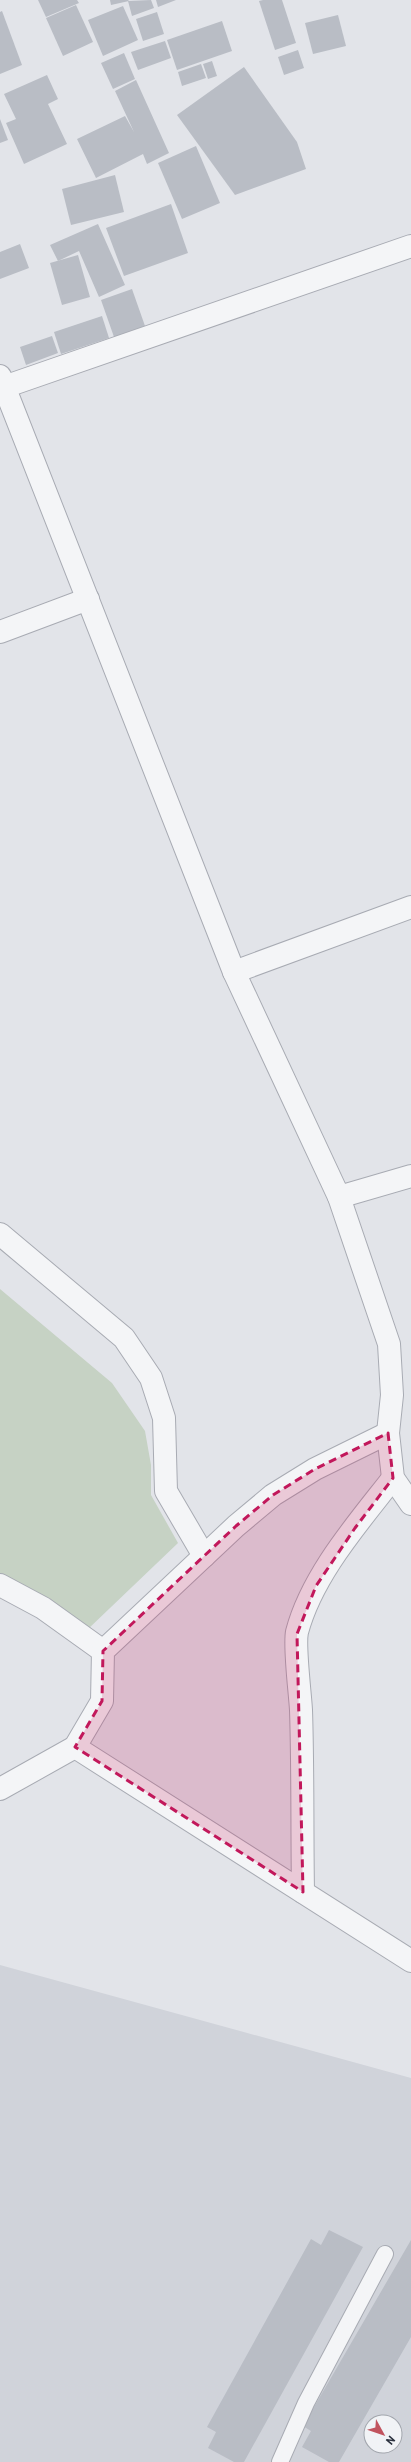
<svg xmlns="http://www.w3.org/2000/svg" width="411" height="2462" font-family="Barlow,sans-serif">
<rect width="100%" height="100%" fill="#e2e4e9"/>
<path fill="#d0d3da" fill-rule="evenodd" d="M 0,1965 L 411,2078 L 411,2462 L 0,2462 ZM 371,2422 L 395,2422 L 395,2446 L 371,2446 Z"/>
<path fill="#c6d2c4" d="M 0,1289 L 112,1383 L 145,1431 L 151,1465 L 151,1495 L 178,1543 L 87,1630 L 0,1580 Z"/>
<g fill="#b9bdc5">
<path d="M 38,0 L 77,0 L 79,3 L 46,17 Z"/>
<path d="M 110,0 L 128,0 L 129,1 L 111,5 Z"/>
<path d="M 151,0 L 154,8 L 132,16 L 128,1 Z"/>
<path d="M 156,0 L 176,0 L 158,7 Z"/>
<path d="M 263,0 L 282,0 L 296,43 L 275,50 L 259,1 Z"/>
<path d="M 76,5 L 93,42 L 63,56 L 46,18 Z"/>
<path d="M 123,6 L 138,40 L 103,56 L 88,20 Z"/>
<path d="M 2,11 L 22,65 L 0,74 L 0,12 Z"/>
<path d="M 157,12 L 164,34 L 143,41 L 136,19 Z"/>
<path d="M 338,15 L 346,46 L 313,54 L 305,23 Z"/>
<path d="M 222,21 L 232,51 L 177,70 L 167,40 Z"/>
<path d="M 165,41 L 171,58 L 138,70 L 131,52 Z"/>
<path d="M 298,50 L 304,68 L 284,75 L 278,57 Z"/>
<path d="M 124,53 L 135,79 L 113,89 L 101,63 Z"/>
<path d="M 212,61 L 217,76 L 208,79 L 203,64 Z"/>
<path d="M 201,64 L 206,78 L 182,86 L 178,72 Z"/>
<path d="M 244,67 L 297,142 L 306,169 L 235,195 L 177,115 Z"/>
<path d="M 47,75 L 58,99 L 48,104 L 67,144 L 24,164 L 6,123 L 16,119 L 4,94 Z"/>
<path d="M 136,80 L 169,153 L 147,164 L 143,154 L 96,178 L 77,139 L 125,116 L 134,132 L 115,91 Z"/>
<path d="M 0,119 L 8,140 L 0,143 Z"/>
<path d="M 196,146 L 220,203 L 182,219 L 158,163 Z"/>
<path d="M 115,175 L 124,212 L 71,225 L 62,189 Z"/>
<path d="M 171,204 L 188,253 L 124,276 L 106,228 Z"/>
<path d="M 98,224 L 125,285 L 99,297 L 79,251 L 58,261 L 50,245 Z"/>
<path d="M 20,244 L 29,268 L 0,279 L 0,252 Z"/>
<path d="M 78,255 L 90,297 L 62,305 L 50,263 Z"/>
<path d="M 132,289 L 145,326 L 114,337 L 101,300 Z"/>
<path d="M 102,316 L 109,338 L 61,354 L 54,332 Z"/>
<path d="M 52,336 L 58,353 L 26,365 L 20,347 Z"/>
<path d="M 329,2230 L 363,2247 L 244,2462 L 234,2462 L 208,2448 L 216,2432 L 207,2427 L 311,2239 L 321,2245 Z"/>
<path d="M 411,2240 L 411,2337 L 339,2462 L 329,2462 L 302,2447 L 311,2431 L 303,2426 Z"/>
</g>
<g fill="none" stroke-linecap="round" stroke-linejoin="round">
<g stroke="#a8abb3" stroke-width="18">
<path id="lane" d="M 280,2462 L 306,2403 L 385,2254"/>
</g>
<g stroke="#a8abb3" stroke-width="24">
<g id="street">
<path d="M 0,376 L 234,972 L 339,1197 L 411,1176"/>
<path d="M 4,387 L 411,246"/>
<path d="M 0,632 L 88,599"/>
<path d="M 234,972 L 411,907"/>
<path d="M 339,1197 L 389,1344 L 392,1395 L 388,1433 L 393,1478 L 411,1504"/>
<path d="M 0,1234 L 124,1338 L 151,1378 L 164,1418 L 166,1491 L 204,1556"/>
<path d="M 0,1585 L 43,1608 L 103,1651"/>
<path d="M 75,1747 L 411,1961"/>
<path d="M 0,1789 L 75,1747 L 102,1701 L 103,1651 L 236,1526 L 273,1495 L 315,1469 L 388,1433"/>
<path d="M 303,1892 C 302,1832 303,1771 301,1710 C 300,1692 294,1646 297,1632 C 312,1575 358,1523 393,1478"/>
</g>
</g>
<use href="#lane" stroke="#f4f5f7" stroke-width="16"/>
<use href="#street" stroke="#f4f5f7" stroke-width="22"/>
</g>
<path fill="#c2185b" fill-opacity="0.2" stroke="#c2185b" stroke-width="3" stroke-dasharray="8 5" stroke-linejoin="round" d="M 388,1433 L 393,1478 L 355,1528 L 316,1586 L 297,1634 L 303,1892 L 75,1747 L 102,1701 L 103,1651 L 236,1526 L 273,1495 L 315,1469 Z"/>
<g transform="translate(383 2434) rotate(130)"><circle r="19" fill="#f1f3f6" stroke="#a2a6ad"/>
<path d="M0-3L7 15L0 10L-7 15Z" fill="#c1535e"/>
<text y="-6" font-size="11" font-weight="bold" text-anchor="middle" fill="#2c323f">N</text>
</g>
</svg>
